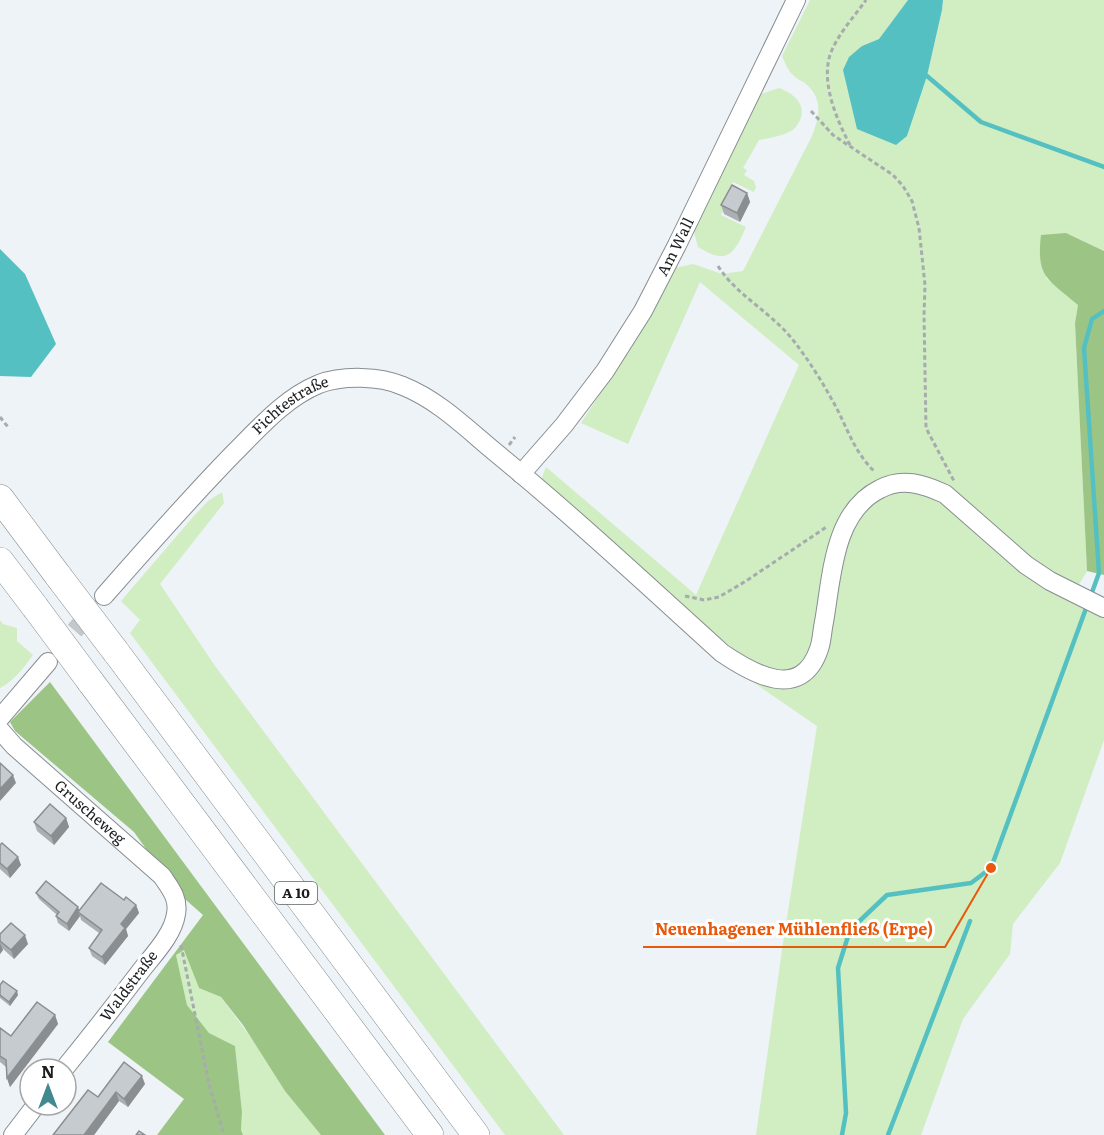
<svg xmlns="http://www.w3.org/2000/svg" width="1104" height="1135" font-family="Literata,serif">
<rect width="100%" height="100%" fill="#edf3f7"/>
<g fill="#d1edc2">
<path d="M 810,0 L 908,0 L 879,39 L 862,46 L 907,136 L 927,76 L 942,10 L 943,0 L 1104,0 L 1104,251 L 1066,233 L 1046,278 L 1078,305 L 1075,323 L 1087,571 L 1080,583 L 1074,589 L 1018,553 L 976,510 L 891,477 L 868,486 L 844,509 L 831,538 L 812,647 L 801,664 L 789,671 L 770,671 L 754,665 L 690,614 L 540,483 L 546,467 L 696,595 L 799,365 L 700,282 L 628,444 L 581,423 L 653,312 L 675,268 L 693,264 L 722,274 L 743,271 L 812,136 C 819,118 824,99 806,84 C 803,81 798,80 794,76 C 788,71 785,63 782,56 Z"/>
<path d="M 779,88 C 792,93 807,103 800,120 C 798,124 795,129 791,131 C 782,136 769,138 759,140 L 743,168 L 747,170 L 744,175 L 754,181 L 756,187 L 754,192 L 733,182 L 729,189 L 733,192 L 721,215 L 746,227 C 734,255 727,265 698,247 L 693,228 L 761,94 Z"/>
<path d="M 893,491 L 917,491 L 943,501 L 1104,615 L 1104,740 L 1060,863 L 1013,924 L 1010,954 L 963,1019 L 921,1135 L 756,1135 L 783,943 L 817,726 L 737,671 C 764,686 768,688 799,684 L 840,558 L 862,509 Z"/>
<path d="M 222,492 L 224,503 L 160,584 L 215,666 L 564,1135 L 505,1135 L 130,633 L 140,620 L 121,601 L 193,517 L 208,501 Z"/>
<path d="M 0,620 L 3,624 L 17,628 L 17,641 L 33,655 C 25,666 13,682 0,688 Z"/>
<path d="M 184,949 L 199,988 L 221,997 L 322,1135 L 243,1135 L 241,1130 L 242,1112 L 235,1046 L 209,1033 L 187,1005 L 176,955 Z"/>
</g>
<g fill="#9cc585">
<path d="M 1066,233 L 1104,251 L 1104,575 L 1087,571 L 1075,323 L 1078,305 C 1048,279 1036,278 1041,235 Z"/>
<path d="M 50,682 L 385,1135 L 321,1135 L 285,1091 L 243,1025 L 221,997 L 199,988 L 184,950 L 176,955 L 187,1005 L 209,1033 L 235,1046 L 242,1112 L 241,1130 L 243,1135 L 157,1135 L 184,1099 L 108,1042 L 203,915 L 177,892 L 134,832 L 15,731 L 10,722 Z"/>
</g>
<g fill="#55c0c1">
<path d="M 908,0 L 943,0 L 942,10 L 927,76 L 907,136 L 896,145 L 857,129 L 843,70 L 849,57 L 862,46 L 879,39 Z"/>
<path d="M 0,249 L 25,274 L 56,344 L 31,377 L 0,376 Z"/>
</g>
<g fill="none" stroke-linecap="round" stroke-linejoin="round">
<g stroke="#55c0c1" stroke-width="4.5">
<path d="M 927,76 L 981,122 L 1104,167"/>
<path d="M 1091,595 L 1099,573 L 1084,348 L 1092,319 L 1104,311"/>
<path d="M 842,1135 L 846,1113 L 838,968 L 850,930 L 887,895 L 971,883 L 991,868 L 1088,603"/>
<path d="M 888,1135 L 970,921"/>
</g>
<path stroke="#c3c8cc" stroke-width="18" stroke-dasharray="18 9" stroke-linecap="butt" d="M 57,651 L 94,608"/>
<g stroke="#878d91" stroke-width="20">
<g id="minor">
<path id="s1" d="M 521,474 L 564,425 L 605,371 L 643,311 L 677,245 L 796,0"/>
<path id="s2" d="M 104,596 C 147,547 189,499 235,452 C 260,427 285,398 319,384 C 343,375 380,376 403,386 C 438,400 466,428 495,452 C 573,516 647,585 722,653 C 753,674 801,702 819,649 C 822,641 822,631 824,622 C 832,577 833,512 880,489 C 902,477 923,484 945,494 L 1026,565 L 1050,581 L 1104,608"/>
<path d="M 0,718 L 48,662"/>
<path id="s3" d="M 0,730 L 14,746 L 162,876 C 170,888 179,898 176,914 C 173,935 153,955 140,972 C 115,1005 90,1037 64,1069"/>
<path d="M 13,1135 L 36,1105"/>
</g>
</g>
<g stroke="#878d91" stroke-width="28">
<g id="highway">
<path d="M 0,498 L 59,577"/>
<path d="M 0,561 L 35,607"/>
<path d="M 116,652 L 476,1135"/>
<path d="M 90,681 L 430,1135"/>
</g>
</g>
<g stroke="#a6abae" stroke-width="3" stroke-dasharray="4.5 3" stroke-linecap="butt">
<path d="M 811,111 L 833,135 L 893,175 L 903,186 L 912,201 L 919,228 L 925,285 L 924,316 L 926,428 L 954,481"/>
<path d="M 850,145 C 837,120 821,84 830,55 C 837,35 854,17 866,0"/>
<path d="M 718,266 C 736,295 771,312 793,340 C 807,358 820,378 831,398 C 847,425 852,450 875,472"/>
<path d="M 0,417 L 8,427"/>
<path d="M 509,445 L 515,437"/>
<path d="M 685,596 L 704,600 L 719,597 L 746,581 L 828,526"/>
<path d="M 181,945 L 209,1084 L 224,1135"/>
</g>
<use href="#minor" stroke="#fff" stroke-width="18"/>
<use href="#highway" stroke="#fff" stroke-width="27"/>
<g stroke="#878d91" stroke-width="28" stroke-linecap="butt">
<g id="highway-bridge">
<path d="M 59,577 L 116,652"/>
<path d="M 35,607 L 90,681"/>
</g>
</g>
<use href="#highway-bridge" stroke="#fff" stroke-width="27"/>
</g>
<g fill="#a9afb2">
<path d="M 747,193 L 750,202 L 740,222 L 724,214 L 721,205 Z"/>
<path d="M 66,818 L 69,827 L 54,845 L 37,831 L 34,822 Z"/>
<path d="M 0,845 L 21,865 L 10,878 L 0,869 Z"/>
<path d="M 36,893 L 79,910 L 124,900 L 136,905 L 139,913 L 126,929 L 128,936 L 105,965 L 92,956 L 89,948 L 99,933 L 81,920 L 80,916 L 69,931 L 58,923 L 56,916 L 57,915 L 39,899 Z"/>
<path d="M 0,934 L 28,944 L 14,959 L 2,948 L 3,950 L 0,954 Z"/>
<path d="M 0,985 L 18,995 L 10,1006 L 0,998 Z"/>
<path d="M 55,1015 L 58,1024 L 10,1087 L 7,1078 L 6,1067 L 0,1062 L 0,1028 L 11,1036 Z"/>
<path d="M 145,1084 L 128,1107 L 119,1101 L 94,1135 L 53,1135 L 98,1097 Z"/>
</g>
<g fill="#8a8e91">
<path d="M 747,193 L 750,202 L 740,222 L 737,213 Z"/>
<path d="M 13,775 L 16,783 L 0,801 L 0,789 Z"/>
<path d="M 66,818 L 69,827 L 54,845 L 51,836 Z"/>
<path d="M 18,857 L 21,865 L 10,878 L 7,869 Z"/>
<path d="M 136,905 L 139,913 L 126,929 L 128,936 L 105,965 L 102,957 L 121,924 Z"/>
<path d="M 78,907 L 81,914 L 78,912 L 80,916 L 69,931 L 67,924 Z"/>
<path d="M 25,935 L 28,944 L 14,959 L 11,950 Z"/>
<path d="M 0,943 L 3,950 L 0,954 Z"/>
<path d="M 17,991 L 18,995 L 10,1006 L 9,1002 Z"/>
<path d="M 55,1015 L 58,1024 L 10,1087 L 7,1078 Z"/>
<path d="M 142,1076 L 145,1084 L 128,1107 L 124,1099 Z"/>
<path d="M 116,1092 L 119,1101 L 94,1135 L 84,1135 Z"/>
</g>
<g fill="#c5cbcf" stroke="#8a8e91" stroke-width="1.5">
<path d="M 732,185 L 747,193 L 737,213 L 721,205 Z"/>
<path d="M 0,763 L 13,775 L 0,789 Z"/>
<path d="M 50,804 L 66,818 L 51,836 L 34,822 Z"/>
<path d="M 2,843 L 18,857 L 7,869 L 0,863 L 0,845 Z"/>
<path d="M 46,881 L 78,907 L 67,924 L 56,916 L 59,912 L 36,893 Z"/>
<path d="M 101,883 L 124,900 L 126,897 L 136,905 L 121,924 L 125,928 L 102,957 L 89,948 L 102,930 L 78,912 Z"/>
<path d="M 11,923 L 25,935 L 11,950 L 0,941 L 0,934 Z"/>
<path d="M 3,981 L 17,991 L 9,1002 L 0,995 L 0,985 Z"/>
<path d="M 37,1002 L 55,1015 L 7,1078 L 6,1060 L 0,1056 L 0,1028 L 11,1036 Z"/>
<path d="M 124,1062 L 142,1076 L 124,1099 L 116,1092 L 84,1135 L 53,1135 L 88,1090 L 98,1097 Z"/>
<path d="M 139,1131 L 145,1135 L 136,1135 Z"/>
</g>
<g text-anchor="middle" stroke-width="6" stroke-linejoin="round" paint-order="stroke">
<rect fill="#fff" stroke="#5f6162" stroke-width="1.5" x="275" y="882" width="42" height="22" rx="4.5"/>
<g font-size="14" font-weight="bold" fill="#1b1d1f">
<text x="296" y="898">A 10</text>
</g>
<g font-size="15" fill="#1b1d1f" stroke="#fff">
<text dy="5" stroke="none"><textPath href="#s1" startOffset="276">Am Wall</textPath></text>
<text dy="5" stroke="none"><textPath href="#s2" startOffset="268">Fichtestraße</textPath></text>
<text dy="5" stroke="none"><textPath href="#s3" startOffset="122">Gruscheweg</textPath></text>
<text transform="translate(129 986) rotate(-53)" y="5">Waldstraße</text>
</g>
</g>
<path fill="none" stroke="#e8590c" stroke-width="2" d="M991 868L945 947H643"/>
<circle fill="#e8590c" stroke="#fff" stroke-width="2" cx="991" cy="868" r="6"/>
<g font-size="16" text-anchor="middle" font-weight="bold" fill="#e8590c" stroke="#fff" stroke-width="6" stroke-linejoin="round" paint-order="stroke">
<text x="794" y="935">Neuenhagener Mühlenfließ (Erpe)</text>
</g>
<g transform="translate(48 1087)"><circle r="28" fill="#ffffff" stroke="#a4a5a5" stroke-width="1.5"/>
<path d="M0-4.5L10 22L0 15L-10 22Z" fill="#41888f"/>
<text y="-9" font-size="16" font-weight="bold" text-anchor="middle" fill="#1b1d1f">N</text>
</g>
</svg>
